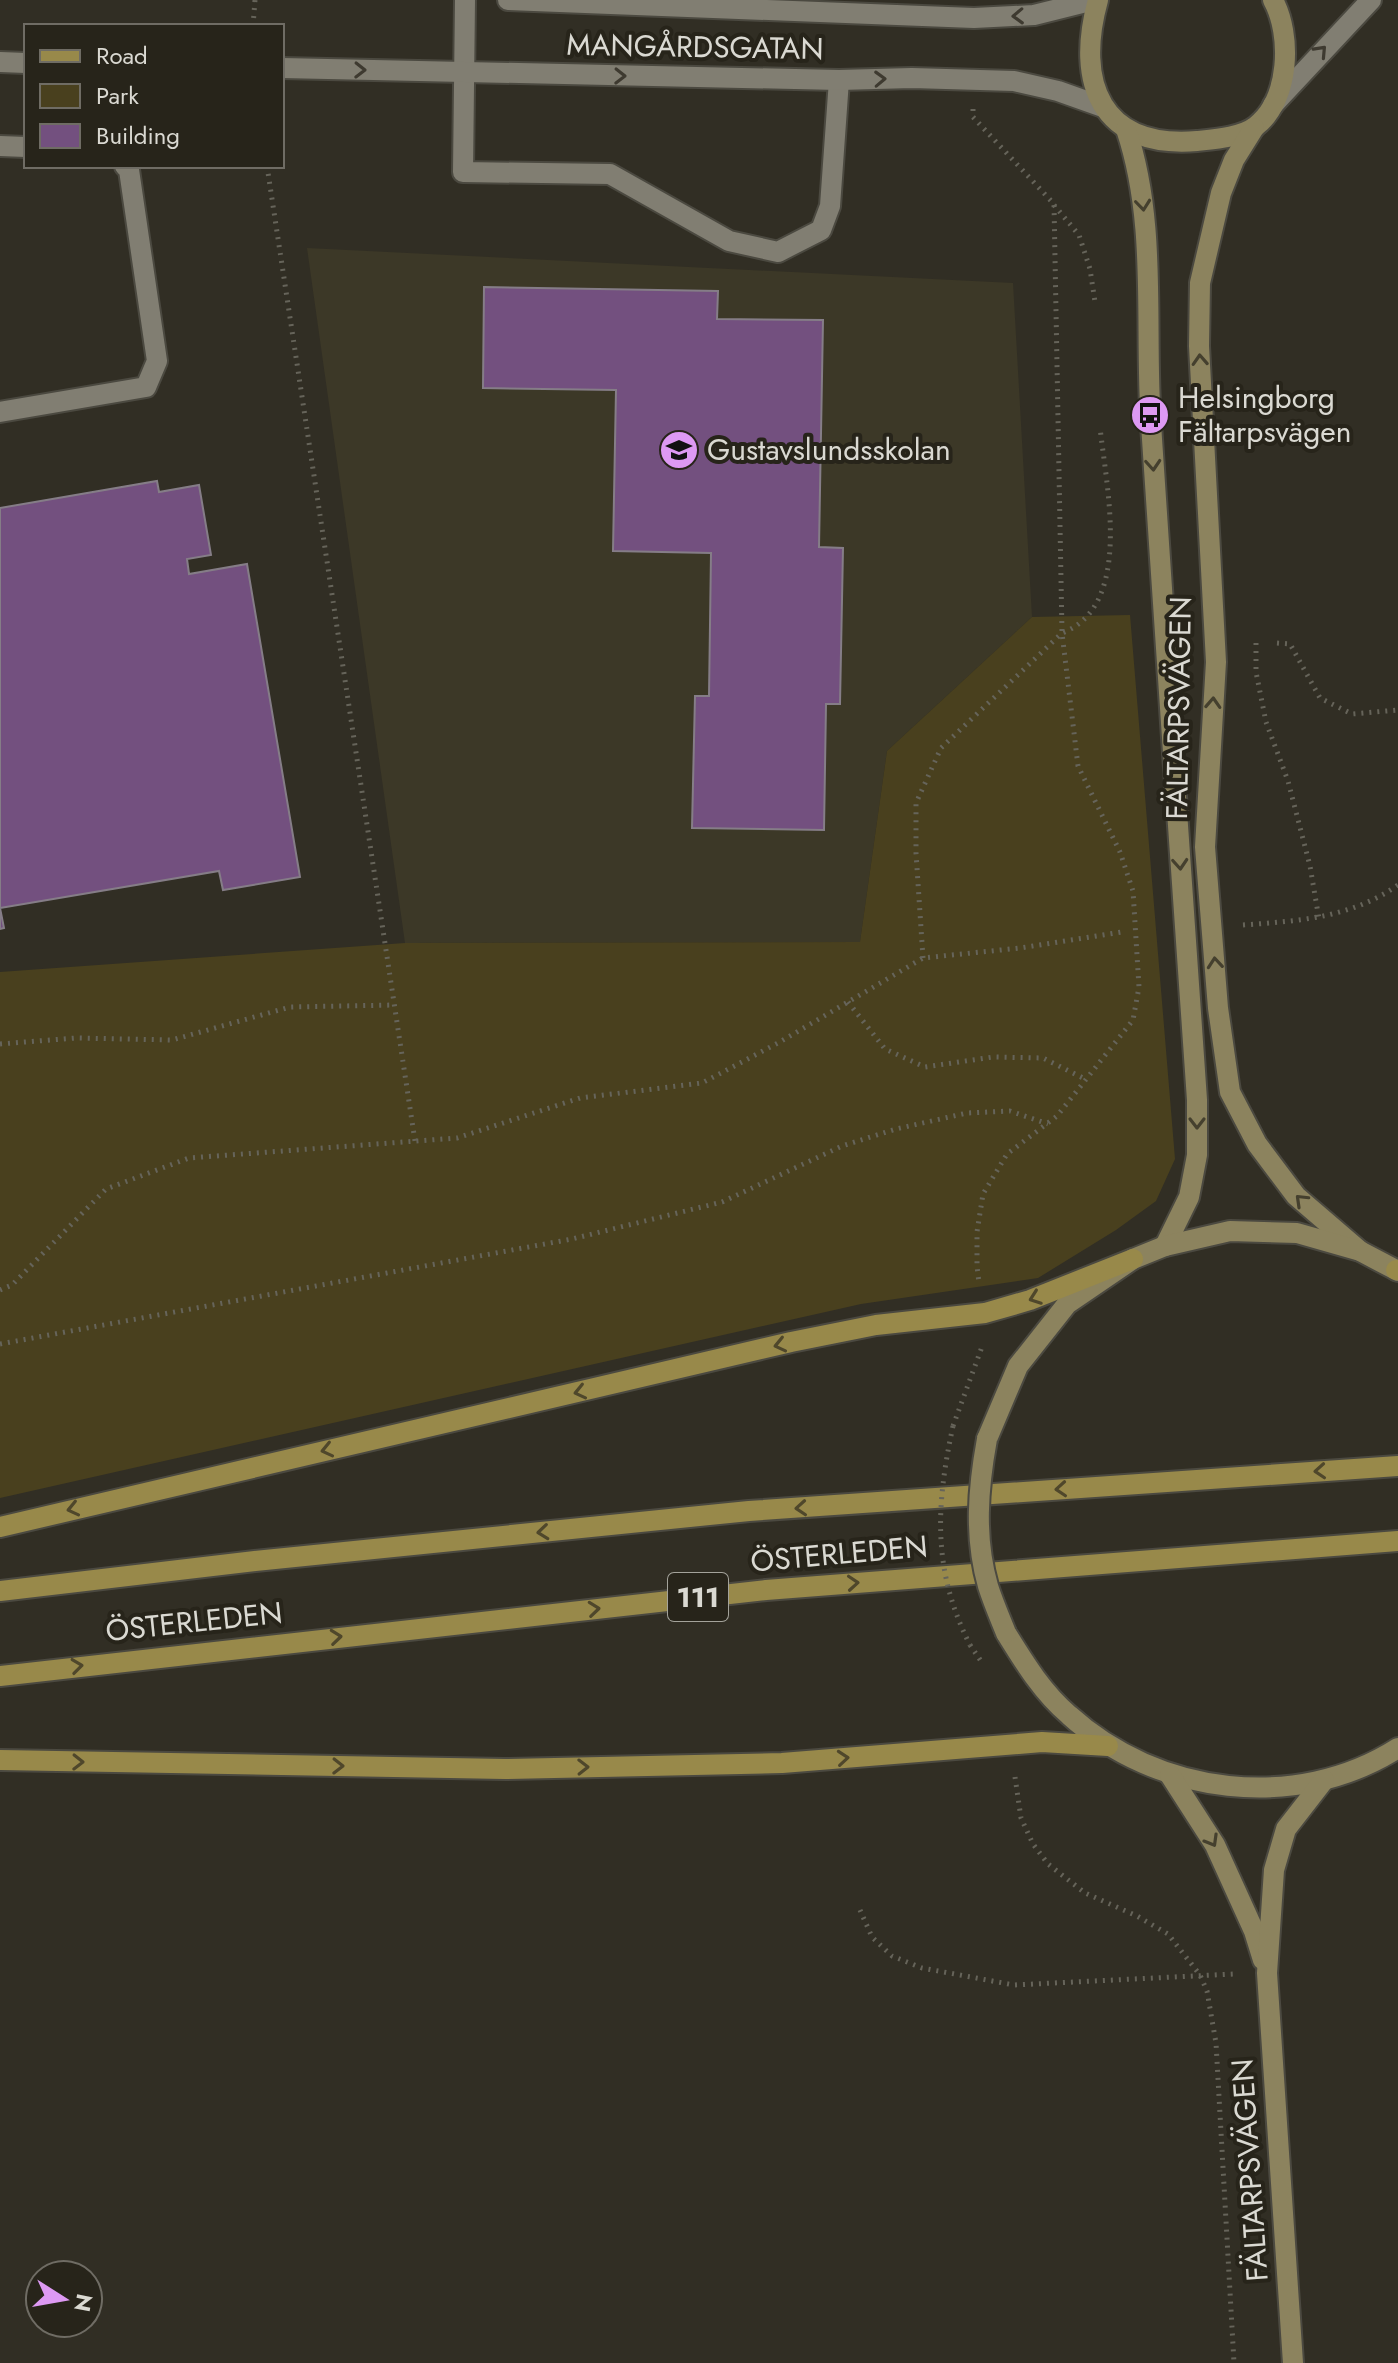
<svg xmlns="http://www.w3.org/2000/svg" width="1398" height="2363" font-family="Jost,sans-serif">
<rect width="100%" height="100%" fill="#312e24"/>
<path fill="#3c3827" d="M 307,248 L 1013,283 L 1032,617 L 887,751 L 860,942 L 405,943 Z"/>
<path fill="#49401e" d="M 1130,615 L 1175,1159 L 1156,1201 L 1116,1230 L 1038,1278 L 861,1304 L 0,1498 L 0,972 L 405,943 L 860,942 L 887,751 L 1032,617 Z"/>
<g fill="#73507f" stroke="#857d87" stroke-width="2">
<path d="M 484,287 L 718,291 L 717,319 L 823,320 L 819,547 L 843,548 L 840,704 L 826,704 L 824,830 L 692,828 L 695,696 L 709,696 L 711,553 L 613,551 L 616,390 L 483,388 Z"/>
<path d="M 157,481 L 159,492 L 199,485 L 211,555 L 187,559 L 189,574 L 247,564 L 300,877 L 223,890 L 219,871 L 0,908 L 4,928 L 0,929 L 0,508 Z"/>
</g>
<g fill="none" stroke-linecap="round" stroke-linejoin="round">
<g stroke="#4b4940" stroke-width="24">
<g id="lane">
<path d="M 465,0 L 463,172 L 610,174 L 729,241 L 778,252 L 821,230 L 830,206 L 839,80"/>
<path d="M 0,146 L 26,147"/>
<path d="M 0,412 L 146,387 L 157,361 L 129,170 L 125,166"/>
</g>
</g>
<g stroke="#4b4940" stroke-width="24">
<g id="street">
<path d="M 508,0 L 974,18 L 1034,15 L 1094,0"/>
<path d="M 0,62 L 26,63"/>
<path d="M 282,68 L 839,80 L 912,78 L 1014,81 L 1058,91 L 1103,107"/>
<path d="M 1273,105 L 1371,0"/>
</g>
</g>
<g stroke="#4b4940" stroke-width="24">
<g id="secondary">
<path d="M 1098,0 C 1075,83 1101,149 1197,141 C 1216,139 1242,137 1256,126 C 1290,99 1292,35 1273,0"/>
<path d="M 1254,128 L 1234,160 L 1221,193 L 1200,283 L 1199,346 L 1216,662 L 1205,847 L 1218,1008 L 1230,1092 L 1257,1144 L 1296,1196 L 1360,1251"/>
<path d="M 1126,129 C 1158,224 1144,326 1151,424 C 1166,649 1181,875 1197,1100 L 1197,1155 L 1189,1197 L 1165,1246"/>
<path d="M 987,1439 L 1018,1366 L 1067,1304 L 1133,1259 L 1165,1246 L 1230,1231 L 1297,1233 L 1360,1251 L 1398,1271"/>
<path d="M 1006,1633 C 1024,1662 1042,1692 1069,1715 C 1157,1795 1296,1813 1398,1748"/>
<path d="M 1170,1775 L 1215,1845 L 1254,1931 L 1263,1960"/>
<path d="M 1293,2363 L 1267,1973 L 1274,1870 L 1286,1829 L 1324,1780"/>
</g>
</g>
<g stroke="#4b4940" stroke-width="24">
<g id="primary">
<path d="M 1396,1270 L 1398,1270"/>
<path d="M 0,1527 L 791,1342 L 876,1325 L 985,1313 L 1030,1300 L 1133,1259"/>
<path d="M 0,1591 L 255,1561 L 749,1511 L 1398,1466"/>
<path d="M 0,1676 L 766,1590 L 1398,1541"/>
<path d="M 0,1760 L 505,1769 L 782,1763 L 1042,1742 L 1108,1746"/>
</g>
</g>
<g stroke="#66645a" stroke-width="5" stroke-dasharray="2 6" stroke-linecap="butt">
<path d="M 253,26 L 255,0"/>
<path d="M 973,109 L 973,117 L 1054,204 L 1062,633 L 1078,766 L 1120,852 L 1133,891 L 1139,987 L 1133,1020 L 1057,1116 L 1007,1154 L 983,1194 L 977,1232 L 977,1266 L 979,1283"/>
<path d="M 267,166 L 415,1141"/>
<path d="M 1054,205 L 1079,235 L 1090,269 L 1095,302"/>
<path d="M 1256,643 L 1256,672 L 1266,722 L 1288,781 L 1310,866 L 1319,919"/>
<path d="M 1277,643 L 1290,644 L 1320,698 L 1352,714 L 1398,710"/>
<path d="M 1243,925 C 1298,921 1351,918 1398,885"/>
<path d="M 923,958 L 916,853 L 916,803 L 941,748 L 1062,633 C 1134,606 1106,486 1100,427"/>
<path d="M 848,1002 L 885,1049 L 925,1067 L 993,1057 L 1043,1058 L 1087,1080"/>
<path d="M 0,1044 L 76,1038 L 172,1040 L 290,1007 L 394,1005"/>
<path d="M 0,1290 L 12,1285 L 106,1189 L 189,1158 L 457,1138 L 580,1098 L 702,1083 L 778,1043 L 923,958 L 1020,948 L 1122,932"/>
<path d="M 0,1344 L 572,1239 L 722,1202 L 842,1146 L 896,1129 L 967,1113 L 1010,1111 L 1048,1124"/>
<path d="M 953,1426 L 983,1344"/>
<path d="M 970,1645 L 983,1664"/>
<path d="M 1015,1777 L 1021,1818 L 1033,1844 L 1048,1864 L 1085,1893 L 1137,1916 L 1168,1934 L 1200,1975 L 1207,1991 L 1216,2043 L 1234,2363"/>
<path d="M 860,1910 L 872,1937 L 892,1956 L 922,1968 L 1014,1985 L 1234,1974"/>
</g>
<use href="#lane" stroke="#817e72" stroke-width="20"/>
<use href="#street" stroke="#817e72" stroke-width="20"/>
<use href="#secondary" stroke="#8c835e" stroke-width="20"/>
<use href="#primary" stroke="#98894a" stroke-width="20"/>
<g stroke="#4b4940" stroke-width="24" stroke-linecap="butt">
<path id="secondary-bridge" d="M 987,1439 C 978,1488 974,1537 988,1586 C 993,1602 1000,1618 1006,1633"/>
</g>
<path stroke="#66645a" stroke-width="5" stroke-dasharray="2 6" stroke-linecap="butt" d="M 953,1426 C 936,1505 932,1570 970,1645"/>
<use href="#secondary-bridge" stroke="#8c835e" stroke-width="20"/>
</g>
<defs><path id="oneway-chevron" d="M-2-3.5L2.5 0L-2 3.5" fill="none" stroke-width="1.6" stroke-linecap="round" stroke-linejoin="round" transform="scale(2)"/></defs>
<g stroke="#3e3a30">
<use href="#oneway-chevron" transform="translate(1018 16) rotate(178)"/>
<use href="#oneway-chevron" transform="translate(1321 51) rotate(-47)"/>
<use href="#oneway-chevron" transform="translate(360 70) rotate(1)"/>
<use href="#oneway-chevron" transform="translate(620 76) rotate(1)"/>
<use href="#oneway-chevron" transform="translate(880 79) rotate(-2)"/>
</g>
<g stroke="#45402e">
<use href="#oneway-chevron" transform="translate(1143 205) rotate(84)"/>
<use href="#oneway-chevron" transform="translate(1200 360) rotate(-93)"/>
<use href="#oneway-chevron" transform="translate(1153 465) rotate(86)"/>
<use href="#oneway-chevron" transform="translate(1213 703) rotate(-87)"/>
<use href="#oneway-chevron" transform="translate(1180 864) rotate(86)"/>
<use href="#oneway-chevron" transform="translate(1215 963) rotate(-95)"/>
<use href="#oneway-chevron" transform="translate(1197 1123) rotate(90)"/>
<use href="#oneway-chevron" transform="translate(1301 1200) rotate(-136)"/>
<use href="#oneway-chevron" transform="translate(1212 1841) rotate(60)"/>
</g>
<g stroke="#4f472b">
<use href="#oneway-chevron" transform="translate(1035 1298) rotate(160)"/>
<use href="#oneway-chevron" transform="translate(780 1345) rotate(167)"/>
<use href="#oneway-chevron" transform="translate(580 1392) rotate(167)"/>
<use href="#oneway-chevron" transform="translate(327 1450) rotate(167)"/>
<use href="#oneway-chevron" transform="translate(1320 1471) rotate(176)"/>
<use href="#oneway-chevron" transform="translate(1061 1489) rotate(176)"/>
<use href="#oneway-chevron" transform="translate(801 1508) rotate(176)"/>
<use href="#oneway-chevron" transform="translate(73 1509) rotate(167)"/>
<use href="#oneway-chevron" transform="translate(543 1532) rotate(174)"/>
<use href="#oneway-chevron" transform="translate(853 1583) rotate(-4)"/>
<use href="#oneway-chevron" transform="translate(594 1609) rotate(-6)"/>
<use href="#oneway-chevron" transform="translate(336 1637) rotate(-6)"/>
<use href="#oneway-chevron" transform="translate(77 1666) rotate(-7)"/>
<use href="#oneway-chevron" transform="translate(843 1758) rotate(-5)"/>
<use href="#oneway-chevron" transform="translate(78 1762) rotate(1)"/>
<use href="#oneway-chevron" transform="translate(338 1766) rotate(1)"/>
<use href="#oneway-chevron" transform="translate(583 1767) rotate(-1)"/>
</g>
<defs>
<g id="bus-disc" transform="scale(2)"><circle r="9.5" fill="#dd99f3" stroke="#27241a"/><path d="M-5-6H5V4H4V6H2V4H-2V6H-4V4H-5ZM-3.5-4V0h7V-4ZM-3.5 1.2v1.5H-2V1.2ZM2 1.2v1.5H3.5V1.2Z" fill="#111"/></g>
<g id="school-disc" transform="scale(2)"><circle r="9.5" fill="#dd99f3" stroke="#27241a"/><path d="M0-5L7-2L0 1L-7-2ZM-4 1L0 2.5L4 1V4Q0 6-4 4Z" fill="#111"/></g>
</defs>
<g fill-rule="evenodd">
<use href="#bus-disc" x="1150" y="415"/>
<use href="#school-disc" x="679" y="450"/>
</g>
<g text-anchor="middle" stroke-width="8" stroke-linejoin="round" paint-order="stroke">
<rect fill="#27241a" stroke="#a4a39b" stroke-width="2" x="668" y="1573" width="60" height="48" rx="6"/>
<g font-size="28" font-weight="bold" fill="#dad9d2">
<text x="698" y="1607">111</text>
</g>
<g font-size="30" fill="#dad9d2" stroke="#27241a">
<text transform="translate(695 47) rotate(1)" y="10">MANGÅRDSGATAN</text>
<text transform="translate(1179 708) rotate(-89)" y="10">FÄLTARPSVÄGEN</text>
<text transform="translate(839 1554) rotate(-5)" y="10">ÖSTERLEDEN</text>
<text transform="translate(194 1622) rotate(-6)" y="10">ÖSTERLEDEN</text>
<text transform="translate(1250 2170) rotate(-94)" y="10">FÄLTARPSVÄGEN</text>
</g>
<g font-size="30" fill="#dad9d2" stroke="#27241a" text-anchor="start">
<text x="1178" y="408">Helsingborg<tspan x="1178" dy="34">Fältarpsvägen</tspan></text>
<text x="707" y="460">Gustavslundsskolan</text>
</g>
</g>
<rect x="24" y="24" width="260" height="144" fill="#27241a" stroke="#6f6c64" stroke-width="2"/>
<rect x="40" y="50" width="40" height="12" fill="#98894a" stroke="#6f6c64" stroke-width="2"/>
<text x="96" y="64" font-size="24" fill="#dad9d2">Road</text>
<rect x="40" y="84" width="40" height="24" fill="#49401e" stroke="#6f6c64" stroke-width="2"/>
<text x="96" y="104" font-size="24" fill="#dad9d2">Park</text>
<rect x="40" y="124" width="40" height="24" fill="#73507f" stroke="#6f6c64" stroke-width="2"/>
<text x="96" y="144" font-size="24" fill="#dad9d2">Building</text>
<g transform="translate(64 2299) rotate(101)"><circle r="38" fill="#27241a" stroke="#6f6c64" stroke-width="2"/>
<path d="M0-6L14 30L0 20L-14 30Z" fill="#dd99f3"/>
<text y="-12" font-size="22" font-weight="bold" text-anchor="middle" fill="#dad9d2">N</text>
</g>
</svg>
